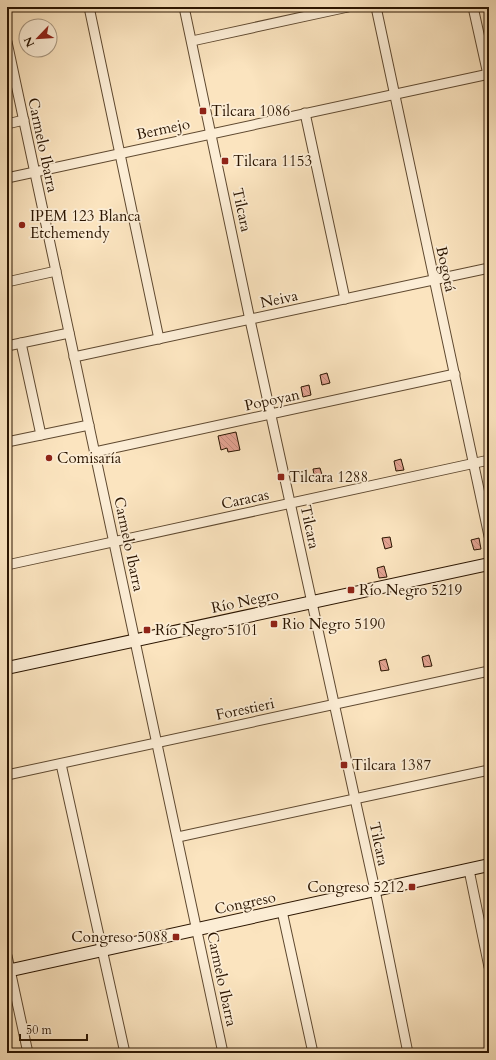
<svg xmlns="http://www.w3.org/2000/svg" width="496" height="1060" font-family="Cardo,serif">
<defs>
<pattern id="building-back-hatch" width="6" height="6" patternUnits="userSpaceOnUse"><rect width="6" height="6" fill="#e3a392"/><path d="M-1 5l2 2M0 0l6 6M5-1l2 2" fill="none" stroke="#c38b7c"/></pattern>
</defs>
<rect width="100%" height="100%" fill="#fbe4bf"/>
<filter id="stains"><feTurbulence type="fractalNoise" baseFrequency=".005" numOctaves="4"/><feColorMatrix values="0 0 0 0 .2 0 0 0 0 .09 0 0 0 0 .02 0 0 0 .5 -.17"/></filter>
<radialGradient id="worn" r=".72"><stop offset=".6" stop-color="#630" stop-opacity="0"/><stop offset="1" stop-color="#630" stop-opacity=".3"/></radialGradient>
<g fill="url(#building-back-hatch)" stroke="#2b1501">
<path d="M 327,373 L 330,383 L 322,385 L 320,375 Z"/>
<path d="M 309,385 L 311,395 L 303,397 L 301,387 Z"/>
<path d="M 236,432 L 240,450 L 228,452 L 227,448 L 221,450 L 218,436 Z"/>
<path d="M 401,459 L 404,470 L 396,471 L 394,461 Z"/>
<path d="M 320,468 L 323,478 L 315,480 L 313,469 Z"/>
<path d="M 390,537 L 392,547 L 385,549 L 382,538 Z"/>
<path d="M 479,538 L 481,549 L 474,550 L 471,540 Z"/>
<path d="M 384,566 L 387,577 L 379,578 L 377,568 Z"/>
<path d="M 429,655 L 432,666 L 424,667 L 422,657 Z"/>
<path d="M 386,659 L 389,670 L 381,671 L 379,661 Z"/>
</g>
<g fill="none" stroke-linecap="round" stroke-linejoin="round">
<g stroke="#5f4930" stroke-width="11">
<g id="street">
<path d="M 89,7 L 159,339"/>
<path d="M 184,7 L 250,320 L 375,890 L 408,1053"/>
<path d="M 376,7 L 489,536"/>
<path d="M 473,7 L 489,79"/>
<path d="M 192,41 L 348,7"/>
<path d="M 7,42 L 223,1053"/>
<path d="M 305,113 L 345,299"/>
<path d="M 7,124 L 24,120"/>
<path d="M 7,178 L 489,74"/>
<path d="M 7,282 L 56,271"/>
<path d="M 21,343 L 41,435"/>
<path d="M 7,346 L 69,333"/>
<path d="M 74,357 L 489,268"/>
<path d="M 7,442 L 89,425"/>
<path d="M 95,452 L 455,374"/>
<path d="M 7,565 L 489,460"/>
<path d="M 61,764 L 125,1053"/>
<path d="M 7,775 L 489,671"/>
<path d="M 178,837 L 489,770"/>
<path d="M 469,870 L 489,967"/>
<path d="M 282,911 L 313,1053"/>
<path d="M 7,956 L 28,1053"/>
</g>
</g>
<g stroke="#2b1501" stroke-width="14">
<g id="secondary">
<path d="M 7,668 L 489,564"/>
<path d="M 7,971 L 489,865"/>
</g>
</g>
<use href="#street" stroke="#fcedd5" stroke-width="9"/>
<use href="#secondary" stroke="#fcedd5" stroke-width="12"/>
</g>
<g fill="#8f2418" stroke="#fcedd5" stroke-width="1.5">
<rect x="199" y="107" width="8" height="8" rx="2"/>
<rect x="221" y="157" width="8" height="8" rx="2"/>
<circle cx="22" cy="225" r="4"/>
<circle cx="49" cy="458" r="4"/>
<rect x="277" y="473" width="8" height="8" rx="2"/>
<rect x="347" y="586" width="8" height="8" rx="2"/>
<rect x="270" y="620" width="8" height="8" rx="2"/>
<rect x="143" y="626" width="8" height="8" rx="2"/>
<rect x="340" y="761" width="8" height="8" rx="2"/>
<rect x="408" y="883" width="8" height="8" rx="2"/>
<rect x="172" y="933" width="8" height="8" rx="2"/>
</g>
<g text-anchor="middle" stroke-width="3.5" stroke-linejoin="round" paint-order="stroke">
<g font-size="15" fill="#2b1501" stroke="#fcedd5" text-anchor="start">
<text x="211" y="116">Tilcara 1086</text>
<text x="233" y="166">Tilcara 1153</text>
<text x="30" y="221">IPEM 123 Blanca<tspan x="30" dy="17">Etchemendy</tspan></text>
<text x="57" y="463">Comisaría</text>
<text x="289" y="482">Tilcara 1288</text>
<text x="359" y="595">Río Negro 5219</text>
<text x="282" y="629">Rio Negro 5190</text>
<text x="155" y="635">Río Negro 5101</text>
<text x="352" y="770">Tilcara 1387</text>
<text x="404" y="892" text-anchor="end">Congreso 5212</text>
<text x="168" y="942" text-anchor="end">Congreso 5088</text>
</g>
<g font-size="15" fill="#2b1501" stroke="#fcedd5">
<text transform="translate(163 129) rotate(-12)" y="5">Bermejo</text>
<text transform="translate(43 145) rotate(78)" y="5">Carmelo Ibarra</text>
<text transform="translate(242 210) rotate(78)" y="5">Tilcara</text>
<text transform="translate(446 269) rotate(78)" y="5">Bogotá</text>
<text transform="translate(279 299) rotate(-12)" y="5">Neiva</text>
<text transform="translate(272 400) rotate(-12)" y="5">Popoyan</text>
<text transform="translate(245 499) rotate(-12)" y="5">Caracas</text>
<text transform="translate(310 527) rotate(78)" y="5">Tilcara</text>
<text transform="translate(129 544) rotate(78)" y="5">Carmelo Ibarra</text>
<text transform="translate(245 601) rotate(-12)" y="5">Río Negro</text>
<text transform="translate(245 709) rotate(-12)" y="5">Forestieri</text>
<text transform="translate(379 844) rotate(78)" y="5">Tilcara</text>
<text transform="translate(245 903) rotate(-12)" y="5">Congreso</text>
<text transform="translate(222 979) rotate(78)" y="5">Carmelo Ibarra</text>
</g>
</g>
<rect width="496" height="1060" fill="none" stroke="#fbe4bf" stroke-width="24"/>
<rect x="8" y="8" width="480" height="1044" fill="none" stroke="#2b1501" stroke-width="2"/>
<rect x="12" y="12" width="472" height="1036" fill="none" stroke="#2b1501"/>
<g transform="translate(38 38) rotate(245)"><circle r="19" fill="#fcedd5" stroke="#a89780"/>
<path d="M0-3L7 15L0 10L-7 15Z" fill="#8f2418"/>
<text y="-6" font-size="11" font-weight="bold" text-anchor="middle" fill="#2b1501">N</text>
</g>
<path d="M20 1034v6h67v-6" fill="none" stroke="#2b1501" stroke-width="2"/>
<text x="26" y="1034" font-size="12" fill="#2b1501" stroke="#fcedd5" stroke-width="3" paint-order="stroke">50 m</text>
<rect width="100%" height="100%" filter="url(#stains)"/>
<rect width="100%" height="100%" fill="url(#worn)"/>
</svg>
